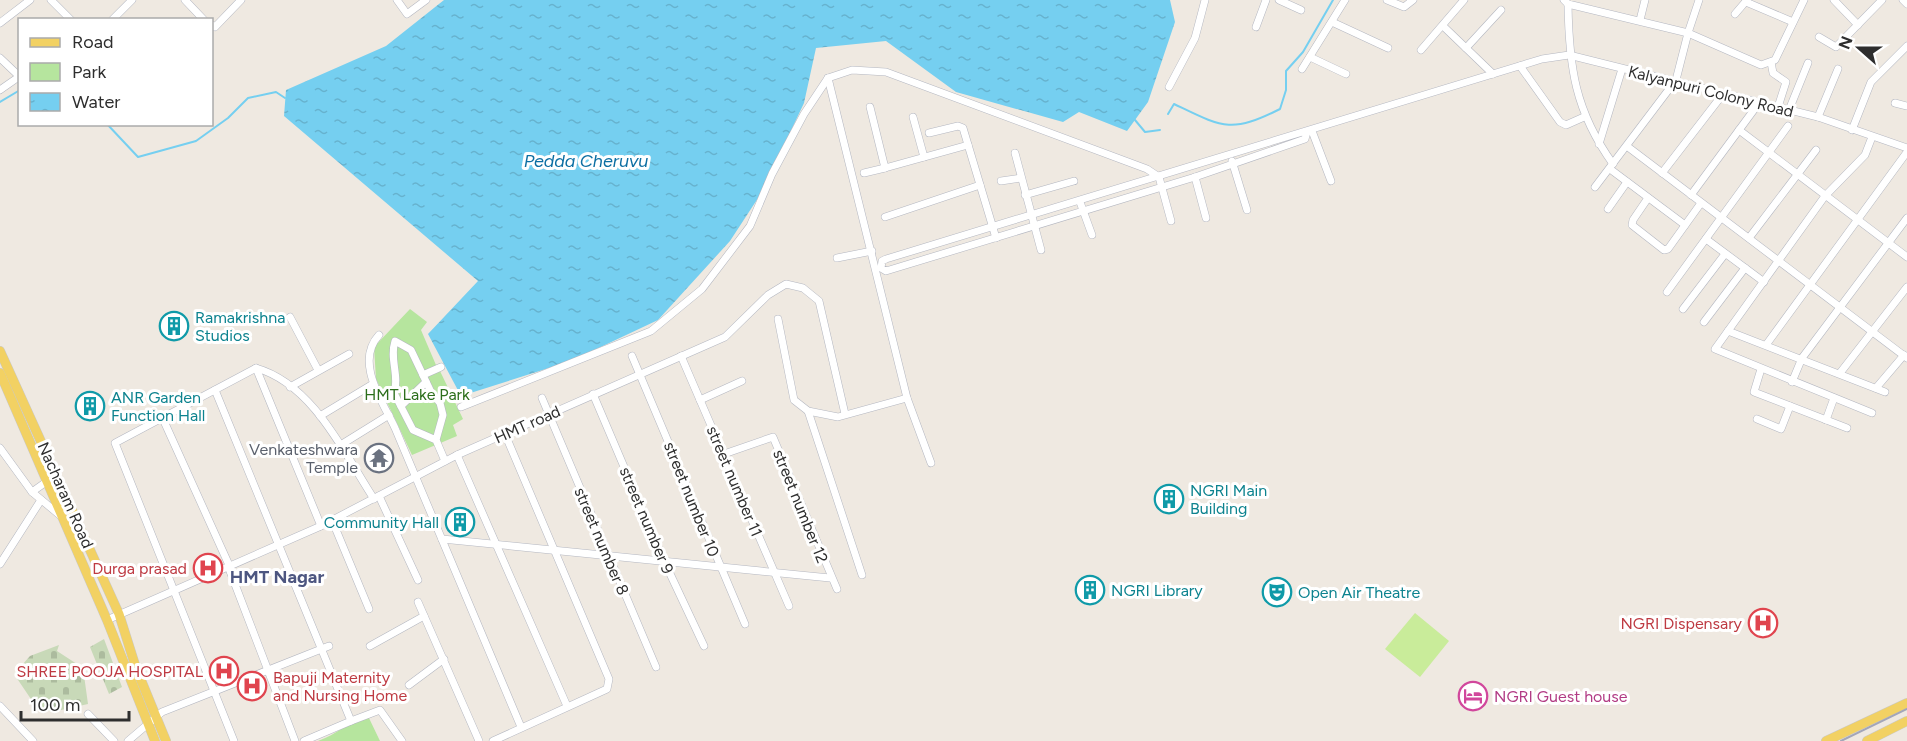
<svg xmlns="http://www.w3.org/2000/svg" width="1907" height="741" font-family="Figtree,sans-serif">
<defs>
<pattern id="cemetery-stones" width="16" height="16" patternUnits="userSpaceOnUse" patternTransform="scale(1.5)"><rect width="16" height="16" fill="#c8d9b8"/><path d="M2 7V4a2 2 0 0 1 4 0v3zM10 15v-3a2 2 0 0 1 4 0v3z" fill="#acbb9e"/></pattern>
<pattern id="water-ripples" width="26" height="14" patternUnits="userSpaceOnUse" patternTransform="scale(1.5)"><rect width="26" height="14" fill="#75cff0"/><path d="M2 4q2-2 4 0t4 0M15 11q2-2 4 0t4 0" fill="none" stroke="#66b2ce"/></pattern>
</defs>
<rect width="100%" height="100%" fill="#efe9e1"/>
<g fill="url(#cemetery-stones)">
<path d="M 104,639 L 122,687 L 109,694 L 90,647 Z"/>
<path d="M 59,645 L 57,651 L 83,668 L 88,704 L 61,710 L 39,711 L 14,674 L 30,656 Z"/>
</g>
<g fill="#b6e59e">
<path d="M 410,309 L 427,322 L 421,330 L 436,365 L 441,363 L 444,368 L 440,371 L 463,419 L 453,425 L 457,436 L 412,455 L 376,379 L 374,347 Z"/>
<path d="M 368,716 L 380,741 L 318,741 C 336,735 351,720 368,716 Z"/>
</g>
<path fill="#c9ec9a" d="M 1415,613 L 1449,641 L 1420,677 L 1385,649 Z"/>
<path fill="url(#water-ripples)" d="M 444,0 L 1170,0 L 1175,22 L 1148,102 L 1127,131 L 1079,112 L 1063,122 L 956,92 L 886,41 L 816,48 L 804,103 L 762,192 L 730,241 L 658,320 L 571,361 L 461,396 L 428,334 L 478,281 L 284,116 L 286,90 L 386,46 Z"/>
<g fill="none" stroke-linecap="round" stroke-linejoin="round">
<g stroke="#75cff0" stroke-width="2">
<path d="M 0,102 L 20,90"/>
<path d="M 1168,114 L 1174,104 C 1222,127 1230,134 1280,109 L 1286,90 L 1286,71 L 1303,52 L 1333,0"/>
<path d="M 1135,120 L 1145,132 L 1160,130"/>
<path d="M 107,124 L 138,157 L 196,141 L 228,118 L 248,98 L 276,92 L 285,98"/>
</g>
<g stroke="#b4b7c1" stroke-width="8">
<g id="minor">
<path d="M 51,0 L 71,20"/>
<path d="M 185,0 L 204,20"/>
<path d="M 397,0 L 407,14 L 426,0"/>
<path d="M 1279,0 L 1301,10"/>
<path d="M 1387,0 L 1404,7 L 1413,0"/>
<path d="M 1564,0 L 1568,4 L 1688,33 L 1761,65 L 1775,60 L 1804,0"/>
<path d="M 1834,0 L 1858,25"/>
<path d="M 1903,0 L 1907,4"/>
<path d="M 1746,2 L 1793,22"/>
<path d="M 1568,4 C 1569,67 1575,111 1613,164"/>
<path d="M 1735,14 L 1747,0"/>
<path d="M 112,20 L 132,0"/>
<path d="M 1640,20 L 1645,0"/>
<path d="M 1332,22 L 1388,48"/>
<path d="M 0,23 L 30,0"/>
<path d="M 212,25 L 215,27 L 241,0"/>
<path d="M 1443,26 L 1493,74"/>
<path d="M 1256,27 L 1266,0"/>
<path d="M 1819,37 L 1836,47 L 1882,0"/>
<path d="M 1466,48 L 1501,10"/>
<path d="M 1421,50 L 1464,0"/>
<path d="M 1310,57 L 1346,74"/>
<path d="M 0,58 L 19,76"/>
<path d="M 1771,62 L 1773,73 L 1786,82 L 1778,107"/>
<path d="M 1520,66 L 1560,122 L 1566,125 L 1584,117"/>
<path d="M 1302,69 L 1345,0"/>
<path d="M 828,78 L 907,398 L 931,463"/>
<path d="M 1169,87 L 1195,38 L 1205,0"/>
<path d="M 0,90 L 20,76"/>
<path d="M 1895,103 L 1907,106"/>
<path d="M 870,107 L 885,168 L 968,145"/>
<path d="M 1789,110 L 1808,63"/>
<path d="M 913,117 L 924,157"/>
<path d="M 1818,117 L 1838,69"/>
<path d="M 1739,130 L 1907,257"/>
<path d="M 1852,130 L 1871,82 L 1907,46"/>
<path d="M 1312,131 L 1331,181"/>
<path d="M 1307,132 L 1305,139 L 1195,177 L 886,271 L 881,268 L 882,261 L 886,259 L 1542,59 L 1569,55 L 1818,117 L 1907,148"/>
<path d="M 929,133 L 958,126 L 963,128 L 996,238"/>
<path d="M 1599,144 L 1622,69"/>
<path d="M 1628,147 L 1907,358"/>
<path d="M 1015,153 L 1041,250"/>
<path d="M 1232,161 L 1247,210"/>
<path d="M 1610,169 L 1685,225"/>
<path d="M 864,173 L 885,168"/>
<path d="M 1662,173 L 1723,94"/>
<path d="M 1195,177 L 1206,218"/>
<path d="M 1001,181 L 1021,178"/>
<path d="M 1595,187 L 1676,80 L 1688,33 L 1699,0"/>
<path d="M 1025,195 L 1074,181"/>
<path d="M 1691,195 L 1759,103"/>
<path d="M 1648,198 L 1633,220 L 1632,225 L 1664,250 L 1668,249 L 1701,203"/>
<path d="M 1080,202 L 1092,235"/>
<path d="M 1608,209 L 1627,182"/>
<path d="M 885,217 L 980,185"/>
<path d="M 1749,238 L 1816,150"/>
<path d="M 1706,239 L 1764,282"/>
<path d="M 837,258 L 872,251"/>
<path d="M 1667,292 L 1788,126"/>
<path d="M 1683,309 L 1725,254"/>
<path d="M 290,317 L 318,370"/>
<path d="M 778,319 L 794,400 L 808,411 L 838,417 L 907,398"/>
<path d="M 1704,322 L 1745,268"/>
<path d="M 1728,331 L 1885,392"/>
<path d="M 379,335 C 354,362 383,402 395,428 L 521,727"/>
<path d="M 1766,345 L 1907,152"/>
<path d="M 632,356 L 745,624"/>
<path d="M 681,356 L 789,606"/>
<path d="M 256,368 L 321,526"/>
<path d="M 1761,369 L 1754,392 L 1847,428"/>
<path d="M 1840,373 L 1907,287"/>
<path d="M 423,375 L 441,367"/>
<path d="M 1792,382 L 1802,358 L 1907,218"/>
<path d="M 290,387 L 349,354"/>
<path d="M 1876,388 L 1904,355"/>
<path d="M 215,390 L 351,721 L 304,741"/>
<path d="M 593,394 L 665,563 L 704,646"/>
<path d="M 542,398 L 656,667"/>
<path d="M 700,400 L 742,381"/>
<path d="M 401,406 L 426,382"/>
<path d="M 461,407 L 651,331 L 702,289 L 750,226 L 772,174 L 804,114 L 828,78 L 852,70 L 886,72 L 1147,169 L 1159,177 L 1171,221"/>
<path d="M 808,411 L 862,575"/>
<path d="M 1872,413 L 1715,349 L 1825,196 L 1865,155 L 1872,137"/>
<path d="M 320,416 L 373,384"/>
<path d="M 163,419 L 229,565"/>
<path d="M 1757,419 L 1781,429 L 1790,406"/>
<path d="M 1826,420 L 1834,398"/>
<path d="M 436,440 L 413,430 L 394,393 C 400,376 389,359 395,341 L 411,350 L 431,392 L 440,403 L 443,415 L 436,440 L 445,461"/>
<path d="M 339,446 L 389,415"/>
<path d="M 0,448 L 32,492 L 62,517"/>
<path d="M 724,454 L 773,437 L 837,589"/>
<path d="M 457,455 L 567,706"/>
<path d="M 32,492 L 46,482"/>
<path d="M 379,496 L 418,580"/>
<path d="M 332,520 L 369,609"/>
<path d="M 442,539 L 830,578"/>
<path d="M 0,564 L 41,500"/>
<path d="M 228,566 L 295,741"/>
<path d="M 418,602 L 479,741"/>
<path d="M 107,620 L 321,526 L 457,455 L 725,337 L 768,295 L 786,284 L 803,288 L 819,301 L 845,414"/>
<path d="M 370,646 L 424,616"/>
<path d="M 409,685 L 444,659"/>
<path d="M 0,706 L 33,741"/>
<path d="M 88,714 L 114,741"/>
<path d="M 351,721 L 380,710 L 402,741"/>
<path d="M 128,741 L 162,712 L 329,646"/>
<path d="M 234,741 L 115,443 L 256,368 C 313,384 344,453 374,499"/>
<path d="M 493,741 L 607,689 L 609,679 L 505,434"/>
</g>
</g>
<g stroke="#c9c9c9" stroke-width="10">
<g id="major">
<path d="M 0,351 L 119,614 L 136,668 L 166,741"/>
<path d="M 0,373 L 107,620 L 155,741"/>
<path d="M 1826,741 L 1907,703"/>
<path d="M 1867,741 L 1907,721"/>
</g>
</g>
<use href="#minor" stroke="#fff" stroke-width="7"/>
<use href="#major" stroke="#f2d163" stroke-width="9"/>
<path stroke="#a3a6b8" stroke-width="2" d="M 1841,741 L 1907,709"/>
</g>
<defs>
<g id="building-ring" transform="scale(1.5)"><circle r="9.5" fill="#fff" stroke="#0f9aa8" stroke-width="1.5"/><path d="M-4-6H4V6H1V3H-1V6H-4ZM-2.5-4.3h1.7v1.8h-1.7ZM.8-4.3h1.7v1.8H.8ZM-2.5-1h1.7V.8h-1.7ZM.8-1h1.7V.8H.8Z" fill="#0f9aa8"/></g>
<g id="temple-ring" transform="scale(1.5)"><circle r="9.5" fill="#fff" stroke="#6b7280" stroke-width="1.5"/><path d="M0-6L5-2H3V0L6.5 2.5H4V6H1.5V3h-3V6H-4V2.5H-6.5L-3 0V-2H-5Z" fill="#6b7280"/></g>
<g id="hospital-ring" transform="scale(1.5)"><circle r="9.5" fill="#fff" stroke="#e0444e" stroke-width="1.5"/><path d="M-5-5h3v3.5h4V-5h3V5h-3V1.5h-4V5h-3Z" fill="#e0444e"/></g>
<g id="theatre-ring" transform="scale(1.5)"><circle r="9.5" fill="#fff" stroke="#0f9aa8" stroke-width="1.5"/><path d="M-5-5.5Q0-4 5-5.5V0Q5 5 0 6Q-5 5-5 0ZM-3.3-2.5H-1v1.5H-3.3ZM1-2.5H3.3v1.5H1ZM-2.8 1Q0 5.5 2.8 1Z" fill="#0f9aa8"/></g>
<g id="hotel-ring" transform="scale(1.5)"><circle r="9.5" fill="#fff" stroke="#d1479c" stroke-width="1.5"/><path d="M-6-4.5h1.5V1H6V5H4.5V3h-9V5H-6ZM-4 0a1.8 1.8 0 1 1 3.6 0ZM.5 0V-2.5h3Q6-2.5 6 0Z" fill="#d1479c"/></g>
</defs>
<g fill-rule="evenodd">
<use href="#building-ring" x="174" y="326"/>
<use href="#building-ring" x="90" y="406"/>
<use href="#temple-ring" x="379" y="458"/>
<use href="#building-ring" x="1169" y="499"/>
<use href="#building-ring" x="460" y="522"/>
<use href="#hospital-ring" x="208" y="568"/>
<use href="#building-ring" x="1090" y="590"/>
<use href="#theatre-ring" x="1277" y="592"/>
<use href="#hospital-ring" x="1763" y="623"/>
<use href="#hospital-ring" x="224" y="671"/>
<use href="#hospital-ring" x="252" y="686"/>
<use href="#hotel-ring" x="1473" y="696"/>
</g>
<g text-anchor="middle" stroke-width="6" stroke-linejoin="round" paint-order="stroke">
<g font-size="16" fill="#2e2e2e" stroke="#fff">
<text transform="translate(1711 91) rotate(14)" y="6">Kalyanpuri Colony Road</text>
<text transform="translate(527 424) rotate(-24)" y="6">HMT road</text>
<text transform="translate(735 481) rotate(67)" y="6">street number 11</text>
<text transform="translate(66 495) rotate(66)" y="6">Nacharam Road</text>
<text transform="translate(692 499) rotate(68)" y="6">street number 10</text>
<text transform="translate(801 506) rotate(68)" y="6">street number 12</text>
<text transform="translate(647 520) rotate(67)" y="6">street number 9</text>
<text transform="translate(602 541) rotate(67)" y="6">street number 8</text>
</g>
<g font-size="16" fill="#0d838f" stroke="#fff" text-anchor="start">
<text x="195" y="323">Ramakrishna<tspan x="195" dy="18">Studios</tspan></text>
<text x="111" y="403">ANR Garden<tspan x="111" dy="18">Function Hall</tspan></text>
<text x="1190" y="496">NGRI Main<tspan x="1190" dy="18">Building</tspan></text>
<text x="439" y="528" text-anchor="end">Community Hall</text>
<text x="1111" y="596">NGRI Library</text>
<text x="1298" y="598">Open Air Theatre</text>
</g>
<g font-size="16" fill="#2c6e1b" stroke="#fff">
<text x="417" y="400">HMT Lake Park</text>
</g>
<g font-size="16" fill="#5b616d" stroke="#fff" text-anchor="end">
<text x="358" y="455">Venkateshwara<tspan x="358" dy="18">Temple</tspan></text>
</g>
<g font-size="16" fill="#be3a42" stroke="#fff" text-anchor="end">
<text x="187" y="574">Durga prasad</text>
<text x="1742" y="629">NGRI Dispensary</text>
<text x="203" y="677">SHREE POOJA HOSPITAL</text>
<text x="273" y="683" text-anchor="start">Bapuji Maternity<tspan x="273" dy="18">and Nursing Home</tspan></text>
</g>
<g font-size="16" fill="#b23c85" stroke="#fff" text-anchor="start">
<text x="1494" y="702">NGRI Guest house</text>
</g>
<g font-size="18" font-style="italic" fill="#0d6fa3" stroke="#fff">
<text x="586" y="167">Pedda Cheruvu</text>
</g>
<g font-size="18" font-weight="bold" fill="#4d5680" stroke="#fff">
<text x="277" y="583">HMT Nagar</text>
</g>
</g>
<rect x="18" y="18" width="195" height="108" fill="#ffffff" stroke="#ababab" stroke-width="1.5"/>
<rect x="30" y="38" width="30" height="9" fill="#f2d163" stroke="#ababab" stroke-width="1.5"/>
<text x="72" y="48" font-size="18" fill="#2e2e2e">Road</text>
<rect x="30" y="63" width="30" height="18" fill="#b6e59e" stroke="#ababab" stroke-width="1.5"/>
<text x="72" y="78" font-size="18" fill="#2e2e2e">Park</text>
<rect x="30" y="93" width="30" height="18" fill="url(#water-ripples)" stroke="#ababab" stroke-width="1.5"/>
<text x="72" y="108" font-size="18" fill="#2e2e2e">Water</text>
<g transform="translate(1859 48) rotate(291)" stroke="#ffffff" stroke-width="4.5" paint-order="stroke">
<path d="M0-4.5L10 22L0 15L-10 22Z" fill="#2e2e2e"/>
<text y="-9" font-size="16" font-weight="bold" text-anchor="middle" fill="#2e2e2e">N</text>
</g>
<path d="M21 711v9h108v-9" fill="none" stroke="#2e2e2e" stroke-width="3"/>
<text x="30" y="711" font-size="18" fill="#2e2e2e" stroke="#ffffff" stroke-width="4.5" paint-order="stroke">100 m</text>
</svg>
